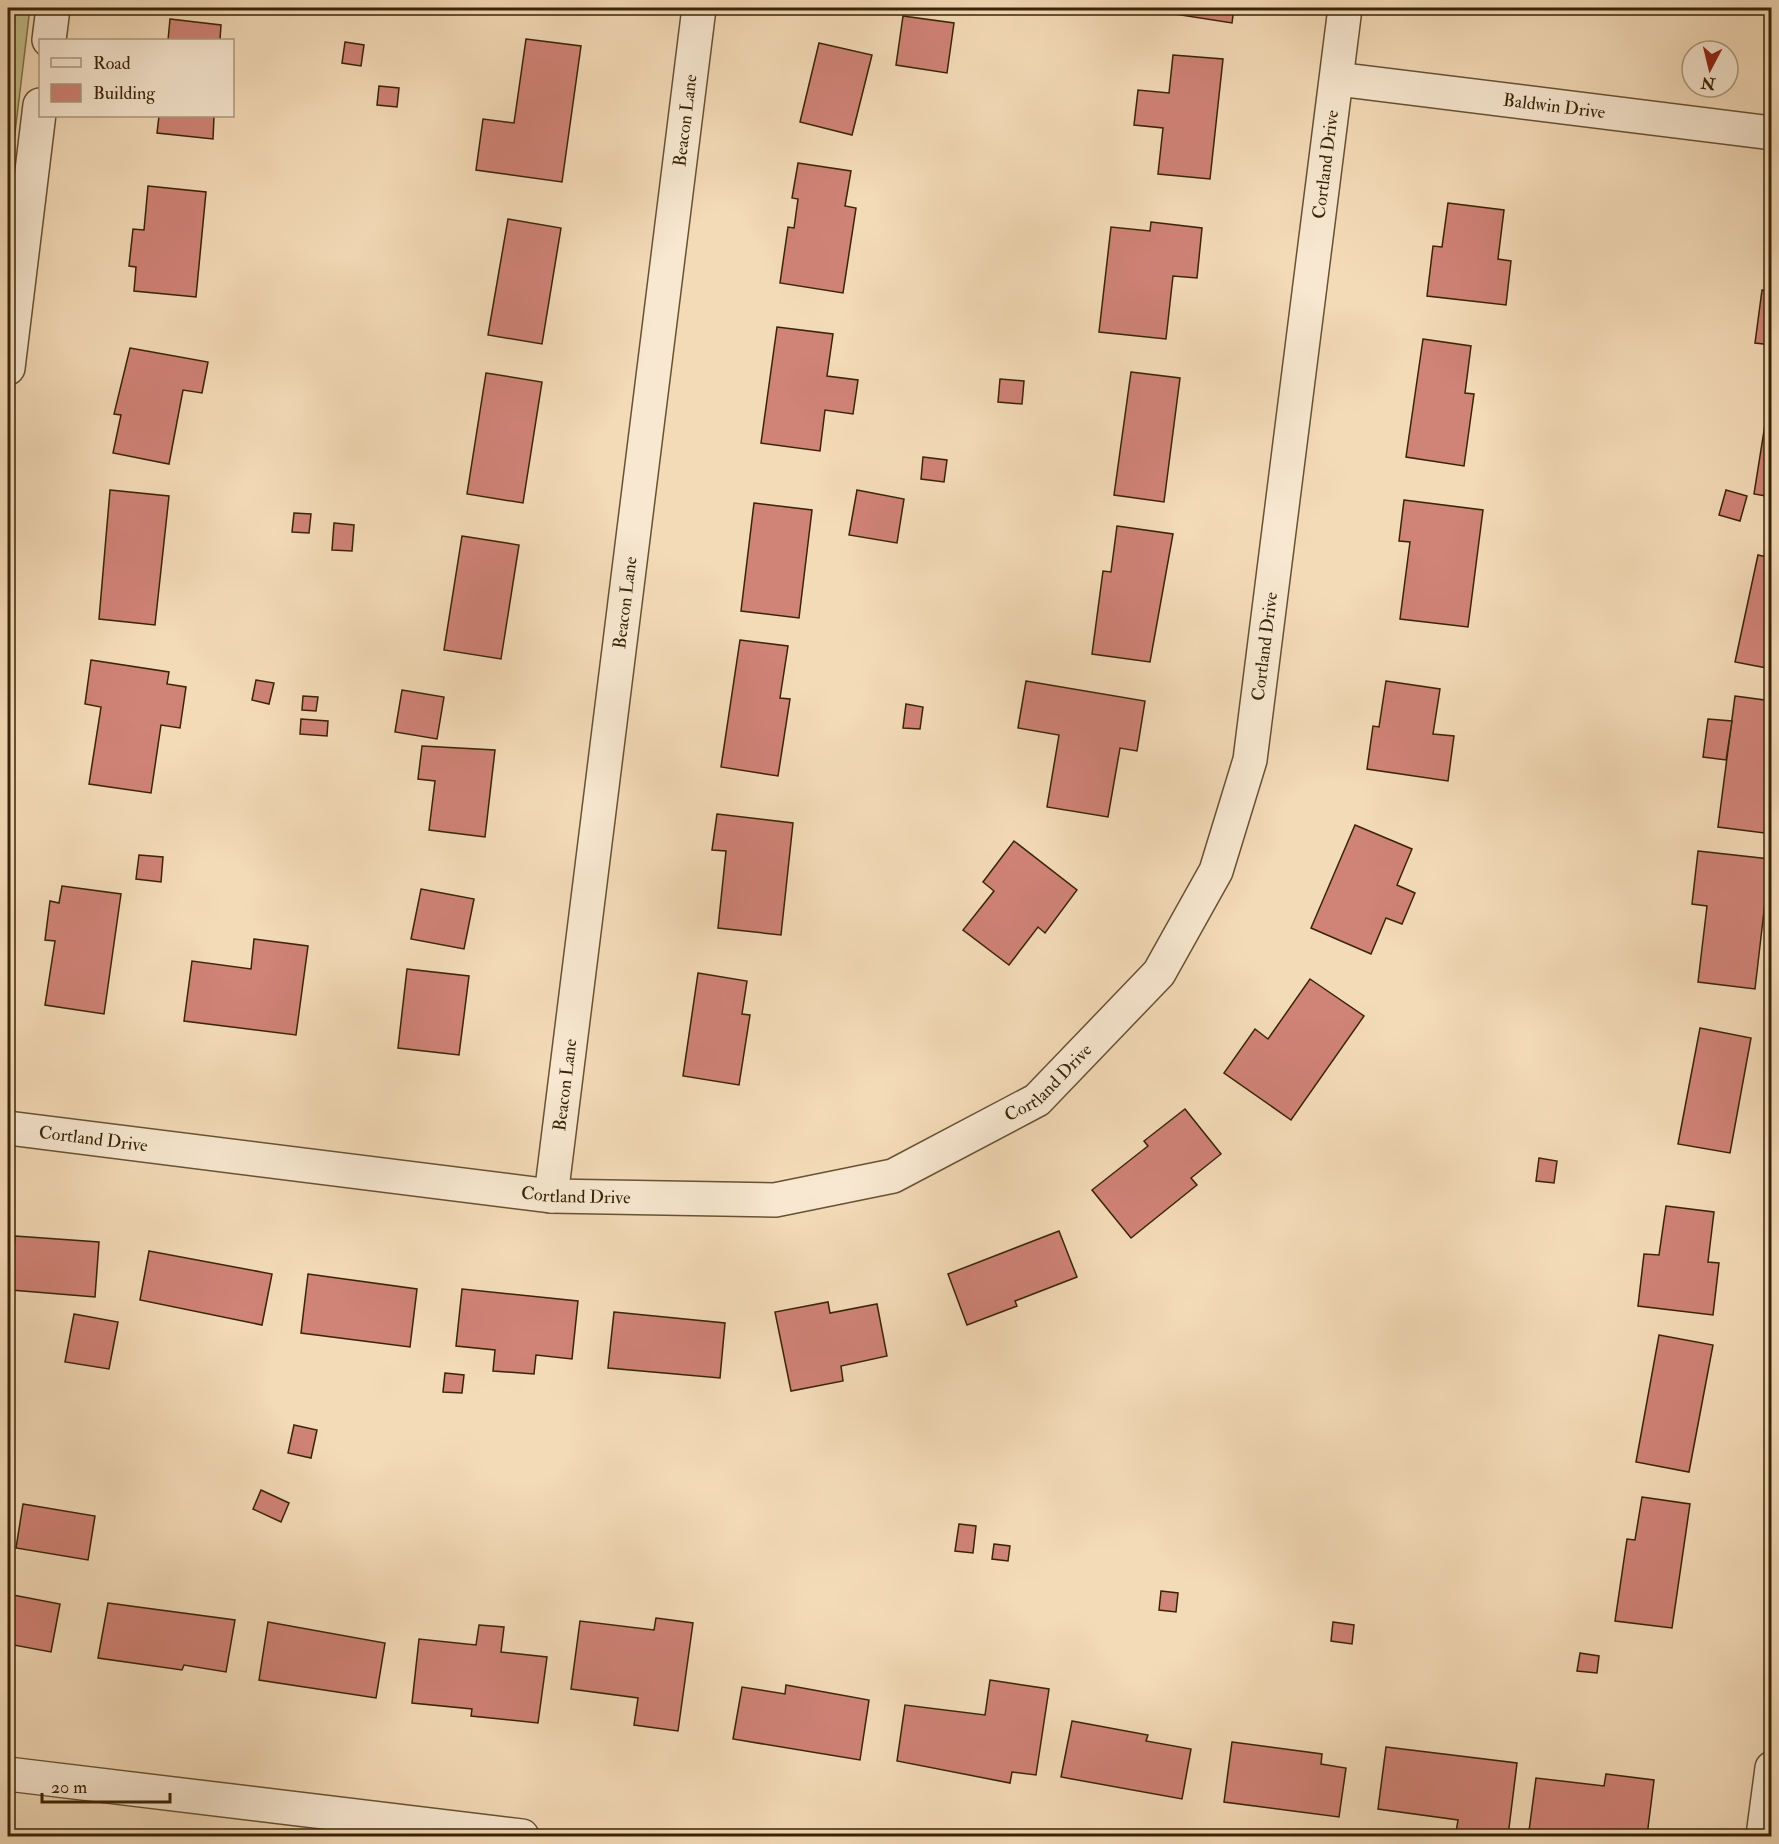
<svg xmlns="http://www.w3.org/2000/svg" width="1779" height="1844" font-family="'IM FELL Double Pica',serif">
<rect width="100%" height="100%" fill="#f4dbb8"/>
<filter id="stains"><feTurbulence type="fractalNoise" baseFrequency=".00333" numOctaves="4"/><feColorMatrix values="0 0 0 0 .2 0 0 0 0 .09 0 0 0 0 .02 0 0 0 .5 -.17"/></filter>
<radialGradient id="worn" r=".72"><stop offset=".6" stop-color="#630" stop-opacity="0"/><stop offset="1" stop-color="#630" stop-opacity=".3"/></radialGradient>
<path fill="#c3be8a" stroke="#7e7148" stroke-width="1.5" d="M 8,8 L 30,8 L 8,191 Z"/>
<g fill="#d08377" stroke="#382406" stroke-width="1.5">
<path d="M 533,8 L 588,8 L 587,14 Z"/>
<path d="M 1136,8 L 1234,8 L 1232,23 Z"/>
<path d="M 903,16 L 954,23 L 947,73 L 896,65 Z"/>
<path d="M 170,19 L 221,25 L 220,40 L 168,40 Z"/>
<path d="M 526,39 L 581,46 L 562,182 L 476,170 L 483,119 L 514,123 Z"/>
<path d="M 345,42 L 364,45 L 361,66 L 342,63 Z"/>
<path d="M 819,43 L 872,55 L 852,135 L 800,122 Z"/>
<path d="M 1173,55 L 1223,59 L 1210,179 L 1158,174 L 1163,128 L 1134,125 L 1138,90 L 1169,93 Z"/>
<path d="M 379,86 L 399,88 L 397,107 L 377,105 Z"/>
<path d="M 159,116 L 214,116 L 213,139 L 157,133 Z"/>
<path d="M 798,163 L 851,171 L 845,206 L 856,208 L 843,293 L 780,283 L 788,227 L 794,228 L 798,199 L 792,198 Z"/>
<path d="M 148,186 L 206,192 L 196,297 L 134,291 L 136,267 L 129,266 L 133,229 L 144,230 Z"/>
<path d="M 1448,203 L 1504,210 L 1498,259 L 1511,261 L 1506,305 L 1427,296 L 1433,246 L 1442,247 Z"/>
<path d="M 508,219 L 561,228 L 542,344 L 488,335 Z"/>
<path d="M 1151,222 L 1202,228 L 1197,278 L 1173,276 L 1166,339 L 1099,332 L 1111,227 L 1150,231 Z"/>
<path d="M 1762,290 L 1772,291 L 1772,345 L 1755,343 Z"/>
<path d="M 777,327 L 833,334 L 827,376 L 858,380 L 853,414 L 825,410 L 820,451 L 761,443 Z"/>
<path d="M 1423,339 L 1471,346 L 1465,393 L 1474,394 L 1464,466 L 1406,457 Z"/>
<path d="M 130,348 L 208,362 L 202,393 L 183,390 L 169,464 L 113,453 L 121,415 L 114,414 Z"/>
<path d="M 1131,372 L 1180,378 L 1164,502 L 1114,495 Z"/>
<path d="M 486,373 L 542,382 L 523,503 L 467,494 Z"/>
<path d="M 1000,379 L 1024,381 L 1022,404 L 998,402 Z"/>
<path d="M 1766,418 L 1772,419 L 1772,497 L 1754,494 Z"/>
<path d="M 923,457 L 947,460 L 944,482 L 921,479 Z"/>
<path d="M 110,490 L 169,496 L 155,625 L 99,619 Z"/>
<path d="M 857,490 L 904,499 L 897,543 L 849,535 Z"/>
<path d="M 1726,490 L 1747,496 L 1740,521 L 1719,515 Z"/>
<path d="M 1404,500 L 1483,510 L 1468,627 L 1400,619 L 1410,542 L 1399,541 Z"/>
<path d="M 754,503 L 812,510 L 799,618 L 741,611 Z"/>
<path d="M 294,513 L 311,514 L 309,533 L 292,532 Z"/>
<path d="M 334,523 L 354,525 L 352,551 L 332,550 Z"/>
<path d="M 1117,526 L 1173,534 L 1150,662 L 1092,654 L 1103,571 L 1111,572 Z"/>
<path d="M 462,536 L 519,545 L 501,659 L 444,650 Z"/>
<path d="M 1758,555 L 1772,558 L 1772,669 L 1735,662 Z"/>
<path d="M 740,640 L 788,646 L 780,698 L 790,699 L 778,776 L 721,767 Z"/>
<path d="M 91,660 L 169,672 L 167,684 L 186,687 L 180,728 L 161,725 L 151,793 L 89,784 L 101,707 L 85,704 Z"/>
<path d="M 256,680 L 274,683 L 269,704 L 252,700 Z"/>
<path d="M 1026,681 L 1145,701 L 1137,751 L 1120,748 L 1108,817 L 1047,807 L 1059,735 L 1018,728 Z"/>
<path d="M 1386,681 L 1440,689 L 1433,734 L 1454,736 L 1448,781 L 1367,769 L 1373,726 L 1379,727 Z"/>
<path d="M 402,690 L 444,697 L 437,739 L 395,732 Z"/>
<path d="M 303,696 L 318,697 L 316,711 L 302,710 Z"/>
<path d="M 1735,696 L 1772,701 L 1772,834 L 1718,827 Z"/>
<path d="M 906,704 L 923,707 L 920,729 L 903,728 Z"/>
<path d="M 301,719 L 328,721 L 327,736 L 300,734 Z"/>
<path d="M 1708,719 L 1732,721 L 1726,760 L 1703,757 Z"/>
<path d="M 422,746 L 495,750 L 485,837 L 429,830 L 435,781 L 418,779 Z"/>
<path d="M 717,814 L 793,823 L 781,935 L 718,928 L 726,851 L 712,850 Z"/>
<path d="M 1355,825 L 1412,849 L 1397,885 L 1415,893 L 1402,924 L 1386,918 L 1371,954 L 1311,928 Z"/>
<path d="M 1014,841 L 1077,890 L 1045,933 L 1038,927 L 1009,965 L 963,930 L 994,891 L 983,882 Z"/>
<path d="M 1698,851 L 1770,859 L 1755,989 L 1698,982 L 1707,906 L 1692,904 Z"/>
<path d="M 139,855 L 163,857 L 161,882 L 136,879 Z"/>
<path d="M 62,886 L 121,894 L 104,1014 L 45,1005 L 55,941 L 45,940 L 50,901 L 59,903 Z"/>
<path d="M 421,889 L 474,899 L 464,949 L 411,939 Z"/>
<path d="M 254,939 L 308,946 L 296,1035 L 184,1021 L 192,961 L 251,969 Z"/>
<path d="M 407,969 L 469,976 L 459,1055 L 398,1048 Z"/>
<path d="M 698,973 L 747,981 L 742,1014 L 750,1015 L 739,1085 L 683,1076 Z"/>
<path d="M 1310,979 L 1364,1016 L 1291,1120 L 1224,1073 L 1255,1029 L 1268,1039 Z"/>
<path d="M 1700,1028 L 1751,1038 L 1730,1153 L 1678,1144 Z"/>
<path d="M 1185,1109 L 1221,1154 L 1191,1178 L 1197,1185 L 1131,1238 L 1092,1190 L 1148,1146 L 1144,1141 Z"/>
<path d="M 1539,1158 L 1557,1161 L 1554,1183 L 1536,1181 Z"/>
<path d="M 1666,1206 L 1714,1212 L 1708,1262 L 1719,1263 L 1713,1315 L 1638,1306 L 1644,1254 L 1659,1255 Z"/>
<path d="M 1059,1231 L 1077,1277 L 1015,1301 L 1017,1306 L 967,1325 L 948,1274 Z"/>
<path d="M 15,1236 L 99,1242 L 95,1297 L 11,1290 Z"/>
<path d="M 149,1251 L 272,1274 L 262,1325 L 140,1300 Z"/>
<path d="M 308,1274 L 417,1289 L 410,1347 L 301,1333 Z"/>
<path d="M 462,1289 L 578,1301 L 572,1359 L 536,1355 L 534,1374 L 493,1371 L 495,1350 L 456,1346 Z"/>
<path d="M 828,1302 L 830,1313 L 877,1304 L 887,1356 L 841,1366 L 843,1381 L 791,1391 L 775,1312 Z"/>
<path d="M 614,1312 L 725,1323 L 720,1378 L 608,1368 Z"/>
<path d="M 74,1314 L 118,1322 L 109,1369 L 65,1362 Z"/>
<path d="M 1659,1335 L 1713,1345 L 1689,1472 L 1636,1462 Z"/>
<path d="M 445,1373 L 464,1375 L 462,1393 L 443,1392 Z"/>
<path d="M 294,1425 L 317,1430 L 311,1458 L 288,1453 Z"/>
<path d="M 261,1490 L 289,1503 L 281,1522 L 253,1509 Z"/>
<path d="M 1642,1497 L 1690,1504 L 1672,1628 L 1615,1621 L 1627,1539 L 1635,1540 Z"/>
<path d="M 23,1504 L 95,1516 L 88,1560 L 16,1548 Z"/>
<path d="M 959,1524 L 976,1526 L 973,1553 L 955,1551 Z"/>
<path d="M 994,1544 L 1010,1546 L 1008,1561 L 992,1559 Z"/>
<path d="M 1161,1591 L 1178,1593 L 1176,1612 L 1159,1610 Z"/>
<path d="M 8,1594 L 60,1604 L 51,1652 L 8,1644 Z"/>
<path d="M 108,1603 L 235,1620 L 226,1672 L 184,1665 L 182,1670 L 98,1658 Z"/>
<path d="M 656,1618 L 693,1623 L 678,1731 L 634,1725 L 638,1698 L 571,1689 L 580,1621 L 654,1630 Z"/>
<path d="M 268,1622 L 385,1643 L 376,1698 L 259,1680 Z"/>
<path d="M 1333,1622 L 1354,1625 L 1352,1644 L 1331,1641 Z"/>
<path d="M 479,1625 L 504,1627 L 501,1652 L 547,1657 L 538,1723 L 471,1716 L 472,1709 L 412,1703 L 419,1639 L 476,1645 Z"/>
<path d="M 1580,1653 L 1599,1656 L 1597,1673 L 1577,1671 Z"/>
<path d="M 990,1680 L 1049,1689 L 1036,1775 L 1012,1772 L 1010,1783 L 897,1761 L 905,1705 L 985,1715 Z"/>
<path d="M 786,1685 L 869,1700 L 860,1760 L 733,1739 L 742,1687 L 785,1694 Z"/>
<path d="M 1072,1721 L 1148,1735 L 1146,1741 L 1191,1749 L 1182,1799 L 1061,1777 Z"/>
<path d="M 1232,1742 L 1322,1754 L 1321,1764 L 1346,1768 L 1339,1817 L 1224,1802 Z"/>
<path d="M 1386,1747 L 1517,1763 L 1508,1836 L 1456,1832 L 1458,1820 L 1378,1809 Z"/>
<path d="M 1606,1774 L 1654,1780 L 1647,1836 L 1577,1836 L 1529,1831 L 1536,1778 L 1604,1786 Z"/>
</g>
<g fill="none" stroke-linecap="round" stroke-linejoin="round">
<g stroke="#675232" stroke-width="36">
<g id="street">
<path d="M 49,40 L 53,8"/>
<path id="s1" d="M 1337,79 L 1772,133"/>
<path d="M 8,368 L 40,105"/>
<path id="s2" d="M 8,1128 L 551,1196 L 775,1200 L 893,1176 L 1037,1100 L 1159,973 L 1216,871 L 1250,760 L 1345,8"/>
<path id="s3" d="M 551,1196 L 699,8"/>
<path d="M 8,1774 L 522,1836"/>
<path d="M 1763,1836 L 1772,1768"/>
</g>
</g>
<use href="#street" stroke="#f8e8d1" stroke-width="33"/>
</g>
<g text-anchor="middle" stroke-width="5" stroke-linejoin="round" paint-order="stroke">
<g font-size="18" fill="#382406" stroke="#f8e8d1">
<text dy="6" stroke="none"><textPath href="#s1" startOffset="219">Baldwin Drive</textPath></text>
<text dy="6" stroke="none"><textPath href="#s3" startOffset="1084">Beacon Lane</textPath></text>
<text dy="6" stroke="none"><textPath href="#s2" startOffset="2064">Cortland Drive</textPath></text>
<text dy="6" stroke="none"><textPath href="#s3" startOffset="598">Beacon Lane</textPath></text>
<text dy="6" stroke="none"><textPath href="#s2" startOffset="1578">Cortland Drive</textPath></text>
<text dy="6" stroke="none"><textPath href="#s2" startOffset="1074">Cortland Drive</textPath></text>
<text dy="6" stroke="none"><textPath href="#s3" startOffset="112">Beacon Lane</textPath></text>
<text dy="6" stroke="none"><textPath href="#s2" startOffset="86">Cortland Drive</textPath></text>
<text dy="6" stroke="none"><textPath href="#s2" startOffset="572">Cortland Drive</textPath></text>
</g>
</g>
<rect width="1779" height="1844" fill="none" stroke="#f4dbb8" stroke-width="30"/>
<rect x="9" y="9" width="1761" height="1826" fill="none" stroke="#382406" stroke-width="3"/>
<rect x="15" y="15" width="1749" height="1814" fill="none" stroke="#382406" stroke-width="1.5"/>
<rect x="39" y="39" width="195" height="78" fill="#f8e8d1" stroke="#ab9a80" stroke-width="1.5"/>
<rect x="51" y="58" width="30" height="9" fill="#f8e8d1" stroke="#ab9a80" stroke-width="1.5"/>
<text x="93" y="69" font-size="18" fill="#382406">Road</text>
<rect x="51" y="84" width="30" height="18" fill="#d08377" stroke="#ab9a80" stroke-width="1.5"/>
<text x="93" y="99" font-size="18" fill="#382406">Building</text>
<g transform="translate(1710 69) rotate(187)"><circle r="28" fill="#f8e8d1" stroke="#ab9a80" stroke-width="1.5"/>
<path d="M0-4.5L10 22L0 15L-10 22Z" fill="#8f2418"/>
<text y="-9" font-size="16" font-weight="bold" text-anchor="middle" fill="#382406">N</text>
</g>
<path d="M42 1793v9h128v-9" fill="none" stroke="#382406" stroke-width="3"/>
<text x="51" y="1793" font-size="18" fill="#382406" stroke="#f8e8d1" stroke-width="4.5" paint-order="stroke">20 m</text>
<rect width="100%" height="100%" filter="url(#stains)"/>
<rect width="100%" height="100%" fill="url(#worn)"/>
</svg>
